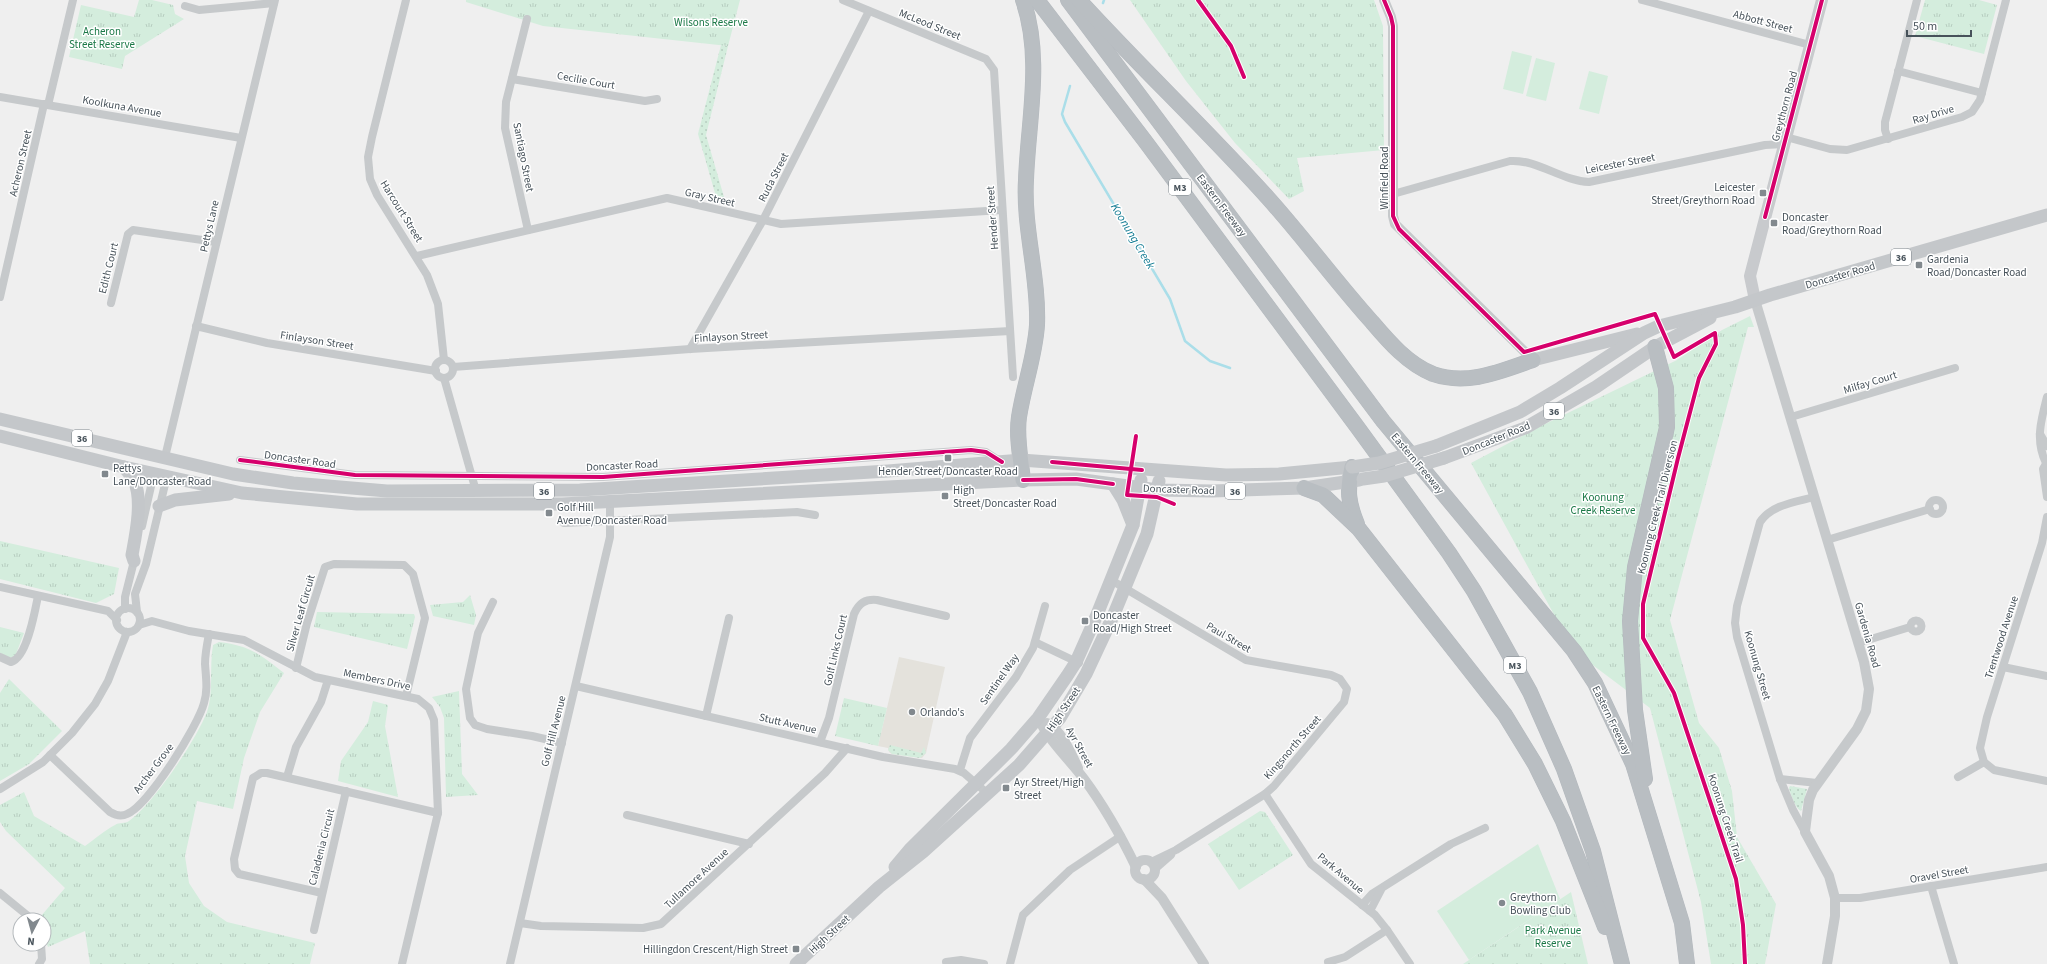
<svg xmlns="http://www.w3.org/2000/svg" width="2047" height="964" font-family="'Source Sans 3',sans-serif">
<defs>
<pattern id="grass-dots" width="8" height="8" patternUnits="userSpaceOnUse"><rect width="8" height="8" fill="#d4eddd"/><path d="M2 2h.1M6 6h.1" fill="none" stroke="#b7cdc0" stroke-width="1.8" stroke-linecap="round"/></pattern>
<pattern id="park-tufts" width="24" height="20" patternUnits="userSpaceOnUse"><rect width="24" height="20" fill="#d4eddd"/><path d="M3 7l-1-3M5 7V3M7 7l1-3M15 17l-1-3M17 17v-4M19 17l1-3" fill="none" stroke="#b7cdc0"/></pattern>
</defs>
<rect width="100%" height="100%" fill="#efefef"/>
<path fill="#e4e2dc" d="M 899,657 L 945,667 L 926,753 L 922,758 L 892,754 L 889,752 L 888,748 L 878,746 Z"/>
<g fill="url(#grass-dots)">
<path d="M 721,45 L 728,46 L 706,135 L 724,197 L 717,200 L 698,134 Z"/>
<path d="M 890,745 L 921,753 L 924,747 L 926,753 L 920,758 L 892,754 L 888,750 Z"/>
<path d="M 1790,786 L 1807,789 L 1801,811 C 1795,808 1791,795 1789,788 Z"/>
</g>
<g fill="url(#park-tufts)">
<path d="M 139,0 L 152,0 L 173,5 L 175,14 L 184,19 L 125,56 L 122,69 L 69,57 L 81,5 L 134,17 Z"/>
<path d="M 466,0 L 740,0 L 728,46 L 543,26 L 466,2 Z"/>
<path d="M 1130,0 L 1374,0 L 1383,26 L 1384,150 L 1297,158 L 1304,191 L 1289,199 L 1235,143 L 1186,81 Z"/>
<path d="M 1925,0 L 1979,0 L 1997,5 L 1984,54 L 1915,36 Z"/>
<path d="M 1750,316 L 1754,327 L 1748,327 L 1670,620 L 1699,723 L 1719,748 L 1732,791 L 1737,837 L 1776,904 L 1765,964 L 1711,964 L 1701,902 L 1650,708 L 1574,651 L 1471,463 L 1541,426 L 1677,360 L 1722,330 Z"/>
<path d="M 0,541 L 119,568 L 114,594 L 96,603 L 0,579 Z"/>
<path d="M 470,595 L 476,615 L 474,625 L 433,616 L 430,605 L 463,602 Z"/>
<path d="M 317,612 L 414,614 L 415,617 L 407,649 L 314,627 Z"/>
<path d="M 0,627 L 24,633 L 16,654 L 11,658 L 0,653 Z"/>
<path d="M 219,642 C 251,646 259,654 284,673 L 260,712 L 244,758 L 233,809 L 197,801 L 185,856 L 189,883 L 204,906 L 227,922 L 315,943 L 310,964 L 90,964 L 85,931 L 48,947 L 44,936 L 44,920 L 41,920 L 41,916 L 65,888 L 6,831 L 0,822 L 0,805 L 24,792 L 34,816 L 85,846 C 95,839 105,830 115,825 C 119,822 125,824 129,821 C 154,803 196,740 207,712 C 214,692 209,667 213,645 Z"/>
<path d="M 9,679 L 62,731 L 29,764 L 0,781 L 0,693 Z"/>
<path d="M 459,691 L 462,774 L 478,795 L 446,797 L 444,718 L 440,707 L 432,697 Z"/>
<path d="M 844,698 L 887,708 L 878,746 L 835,736 Z"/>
<path d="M 373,701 L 388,705 L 385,726 L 398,797 L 338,781 L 341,761 L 368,722 Z"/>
<path d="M 1260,811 L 1265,812 L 1293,855 L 1239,890 L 1208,844 Z"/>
<path d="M 1571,892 L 1588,964 L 1463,964 Z"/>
</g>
<g fill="#d4eddd">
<path d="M 1512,51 L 1532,56 L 1523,94 L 1503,89 Z"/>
<path d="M 1536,58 L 1555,63 L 1546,101 L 1526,96 Z"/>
<path d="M 1589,71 L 1608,76 L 1599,114 L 1579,109 Z"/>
<path d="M 1538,844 L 1560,899 L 1469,960 L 1437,911 Z"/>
</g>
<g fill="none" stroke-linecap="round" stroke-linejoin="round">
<g stroke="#aadee9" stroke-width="2.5">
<path d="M 1103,3 L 1104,0"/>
<path d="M 1070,86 L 1062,114 L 1065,122 L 1170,299 L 1185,341 L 1210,361 L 1230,368"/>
</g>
<g stroke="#b4b9be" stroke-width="16">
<g id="motorway">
<path d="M 1023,0 C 1043,58 1028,121 1026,180 C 1023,227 1039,277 1037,325 C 1035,356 1024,385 1019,417 C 1016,437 1021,460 1023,480"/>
<path d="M 1037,0 L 1145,141 L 1358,428 L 1449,553 L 1474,591 L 1530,692 L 1564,769 L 1593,851 L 1622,964"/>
<path d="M 1068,0 L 1383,421 L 1574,651 L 1595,683 L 1633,764 L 1682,923 L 1687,964"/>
<path d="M 1079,0 C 1140,67 1207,130 1268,198 C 1304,238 1336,282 1372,322 C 1389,342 1408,364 1433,374 C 1468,386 1501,371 1533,360"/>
<path d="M 1352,467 C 1347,491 1348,502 1357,524"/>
<path d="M 1304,488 L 1323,495 L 1359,529 L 1505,715 L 1535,764 L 1563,821 L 1605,927"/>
<path d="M 1645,779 L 1635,710 L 1630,621 L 1635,567 L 1667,427 L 1666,388 L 1655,347"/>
</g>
</g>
<g stroke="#c6c9cb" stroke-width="8">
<path d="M 406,0 L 372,137 L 368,157 L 370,179 L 377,195 L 427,275 L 438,304 L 444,360"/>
<path d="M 843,0 L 986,59 L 994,70 L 1013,377"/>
<path d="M 1642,0 L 1810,45"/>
<path d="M 185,6 L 199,10 L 274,3"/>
<path d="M 527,19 L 506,102 L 505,128 L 528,230"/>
<path d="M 1898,71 L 1982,93"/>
<path d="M 512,79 L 645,101 L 657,99"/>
<path d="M 0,97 L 241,138"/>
<path d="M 48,105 L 73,0"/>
<path d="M 1786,137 L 1830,149 L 1847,150 L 1962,117 L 1972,112 L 1980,100 L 2006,0"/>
<path d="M 1888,139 L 1885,130 L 1885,122 L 1917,0"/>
<path d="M 1393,194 L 1510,161 C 1537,159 1562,181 1589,182 L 1765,145 L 1784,144"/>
<path d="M 417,256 L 667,198 L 781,224 L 1002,210"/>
<path d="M 0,297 L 44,104"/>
<path d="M 111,303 L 128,234 L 133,230 L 216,242"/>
<path d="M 196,326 L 267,343 L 436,371"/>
<path d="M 690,349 L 763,220 L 869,11"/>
<circle cx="444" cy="369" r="9"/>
<path d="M 453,367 L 690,349 L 1010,331"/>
<path d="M 444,378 L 476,491"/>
<path d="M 1791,417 L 1955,368"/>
<path d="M 2040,434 L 2047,446"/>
<path d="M 165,457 L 275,0"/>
<path d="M 240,460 L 355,475 L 603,477 L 971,450 L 986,452 L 1000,461"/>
<path d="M 2047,462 L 2043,469 L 2047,497"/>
<path d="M 2046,463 C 2035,441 2041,420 2047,397"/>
<circle cx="1936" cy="507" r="7"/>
<path d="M 2047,517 L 2042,543 L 1987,717 L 1980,748 L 1984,762 L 1994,770 L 2047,781"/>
<path d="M 564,523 L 797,512 L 815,515"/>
<path d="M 142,526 L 154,473"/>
<path d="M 1827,540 L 1930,509"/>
<path d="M 1111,580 L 1246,660 L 1331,675 L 1340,679 L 1347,689 L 1344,702 L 1274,786 L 1265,794 L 1176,850 L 1151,862"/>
<path d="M 0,587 L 108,611 L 117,620"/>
<path d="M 493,602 L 478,633 L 466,689 L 470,718 L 475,725 L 487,729 L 532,736 L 562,743"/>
<circle cx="128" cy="620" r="12"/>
<path d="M 125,609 L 125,597 L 135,557"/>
<path d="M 137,612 L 135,594 L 146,564 L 167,476"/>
<circle cx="1916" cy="626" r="5.5"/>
<path d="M 139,625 L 152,621 L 189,631 L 244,640 L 315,677 L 418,699 L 429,708 L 434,720 L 438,813 L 402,964"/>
<path d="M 1035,642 L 1079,663"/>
<path d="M 1858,643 L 1910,627"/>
<path d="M 0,657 L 11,662 C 27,658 35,611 38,596"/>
<path d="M 2003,667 L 2047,676"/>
<path d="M 296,668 L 307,623 L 325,567 L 334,564 L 404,565 L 413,574 L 425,618 L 406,696"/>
<path d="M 576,686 L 883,757 L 955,769 L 964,773 L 988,794"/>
<path d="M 706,716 L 729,618"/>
<path d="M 820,742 L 829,718 L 854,614 C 859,603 865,599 877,600 L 946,616"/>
<path d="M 50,755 L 110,812 C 115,815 121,817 127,814 C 148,806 198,726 204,703 C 208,690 206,678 205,664 C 205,654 207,644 209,634"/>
<path d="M 960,770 L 970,738 L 1016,677 L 1033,648 L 1045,606"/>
<path d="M 287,777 L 296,747 L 321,702 L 328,680"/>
<path d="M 1958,777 L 1984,762"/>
<path d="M 1780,779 L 1817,783"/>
<path d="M 0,789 L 43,762 L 72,733 L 95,704 L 108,681 L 127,632"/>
<path d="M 1265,794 L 1311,864 L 1375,915 L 1387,930 L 1410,964"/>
<path d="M 627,815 L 749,844"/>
<path d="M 1805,832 L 1793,810 L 1780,779 L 1737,637 L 1735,623 L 1737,606 L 1760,522 C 1771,505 1795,502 1814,497"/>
<path d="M 1155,869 L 1171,855"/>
<path d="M 1931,886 L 1954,964"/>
<path d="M 0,893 L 33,920"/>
<path d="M 322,893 L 239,874 L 235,869 L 234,859 L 253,778 L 261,773 L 267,773 L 438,813"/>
<path d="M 1835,898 L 1860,898 L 2047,867"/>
<path d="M 1362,905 L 1372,894 L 1451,844 L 1485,828"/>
<path d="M 1370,911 L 1381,890"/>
<path d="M 520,923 L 541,926 L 643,928 L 661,924 L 825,773 L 847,748"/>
<path d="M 314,930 L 346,791"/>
<path d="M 946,962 L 961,960 L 984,964"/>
<path d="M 1328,962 L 1345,957 L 1387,930"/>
<path d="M 39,964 L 42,959 L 41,944"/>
<path d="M 510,964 L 610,537 L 610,502"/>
<path d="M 1010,964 L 1023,915 L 1070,870 L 1121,836"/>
</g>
<g stroke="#c6c9cb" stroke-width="10">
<path d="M 1384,0 L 1391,17 L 1393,26 L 1393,216 L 1395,224 L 1533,360"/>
<path d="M 1755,300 L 1864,662 L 1869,689 L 1866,711 L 1857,729 L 1813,790 L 1809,800 L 1806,823 L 1805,832 L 1829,876 L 1835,898 L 1835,916 L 1827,964"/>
<path d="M 1038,718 C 1050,742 1068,758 1084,779 C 1104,806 1121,836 1136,867"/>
<path d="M 1047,723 C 1062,731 1071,753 1078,768"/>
<circle cx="1145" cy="870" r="10"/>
<path d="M 1144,879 L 1162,898 L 1204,964"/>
</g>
<path stroke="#c8cacd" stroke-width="12" d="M 1755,300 L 1750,276 L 1822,0"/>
<g stroke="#c4c7ca" stroke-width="13">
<path d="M 1533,360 L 1637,334"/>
<path d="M 0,419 L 233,474 L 293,483 L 387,491 L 580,490 L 888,471 L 1021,460 L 1226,475 L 1279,474 L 1352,467"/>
<path d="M 0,436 L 124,467 L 242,493 L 357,504 L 562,504 L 1023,480 L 1076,479 L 1158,490 L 1212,491 L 1304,488 L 1359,480"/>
<path d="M 1436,446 L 1520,412 L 1560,388 L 1644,333 L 1659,326 L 1735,307 L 1770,295 L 2047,215"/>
<path d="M 1444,458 L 1525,428 L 1596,387 L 1655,347 L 1710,318"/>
<path d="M 124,467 C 127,471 131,475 134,480 C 143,500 136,533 132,555 L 134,561"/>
<path d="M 1113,484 L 1123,500 L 1133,525"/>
<path d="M 159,506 L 175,500 L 229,494"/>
<path d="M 895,867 L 911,848 L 1011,749 L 1038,718 L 1067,676 L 1076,662 L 1096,617 L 1133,525 L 1141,480"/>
<path d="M 796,964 L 879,887 L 923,852 L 1019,765 L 1060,718 L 1086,674 L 1114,614 L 1147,534 L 1159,481"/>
</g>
<use href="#motorway" stroke="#b9bec2" stroke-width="15"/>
<g stroke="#c4c7ca" stroke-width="13">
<path d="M 1352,467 L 1379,463 L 1436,446"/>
<path d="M 1363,479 L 1384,476 L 1444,458"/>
</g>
<g stroke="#fff" stroke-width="6">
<g id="cycleway">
<path d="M 1198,0 L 1231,46 L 1244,77"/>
<path d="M 1384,0 L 1391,17 L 1393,26 L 1393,216 L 1399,229 L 1524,352 L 1655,314 L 1674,357 L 1715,333 L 1716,344 L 1699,378 L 1678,458 L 1643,604 L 1643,638 L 1674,693 L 1736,879 L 1743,925 L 1745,964"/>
<path d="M 1765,217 L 1822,0"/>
<path d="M 1136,436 L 1127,495 L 1157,497 L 1174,504"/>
<path d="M 240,460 L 355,475 L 603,477 L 971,450 L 986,452 L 1002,462"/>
<path d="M 1052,462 L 1142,470"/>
<path d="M 1023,480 L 1076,479 L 1113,484"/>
</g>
</g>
<use href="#cycleway" stroke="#d6006c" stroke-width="4"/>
</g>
<g fill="#82898e" stroke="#fff" stroke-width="1.5">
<rect x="1759" y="189" width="8" height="8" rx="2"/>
<rect x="1770" y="219" width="8" height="8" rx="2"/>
<rect x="1915" y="261" width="8" height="8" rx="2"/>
<rect x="944" y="454" width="8" height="8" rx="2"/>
<rect x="101" y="470" width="8" height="8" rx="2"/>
<rect x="941" y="492" width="8" height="8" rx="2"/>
<rect x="545" y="509" width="8" height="8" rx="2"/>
<rect x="1081" y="617" width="8" height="8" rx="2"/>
<circle cx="912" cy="712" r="4"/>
<rect x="1002" y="784" width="8" height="8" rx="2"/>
<circle cx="1502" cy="903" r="4"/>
<rect x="792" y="945" width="8" height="8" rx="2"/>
</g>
<g text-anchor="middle" stroke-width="3" stroke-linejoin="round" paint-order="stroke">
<g fill="#fff" stroke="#7e868c" stroke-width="1">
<rect x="1169" y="179" width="22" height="16" rx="3"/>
<rect x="1891" y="249" width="20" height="16" rx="3"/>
<rect x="1544" y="403" width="20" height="16" rx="3"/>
<rect x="72" y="430" width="20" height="16" rx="3"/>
<rect x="534" y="483" width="20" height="16" rx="3"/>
<rect x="1225" y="483" width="20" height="16" rx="3"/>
<rect x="1504" y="657" width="22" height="16" rx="3"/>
</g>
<g font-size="10" font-weight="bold" fill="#47525a">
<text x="1180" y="191">M3</text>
<text x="1901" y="261">36</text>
<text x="1554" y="415">36</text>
<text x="82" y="442">36</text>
<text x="544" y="495">36</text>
<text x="1235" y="495">36</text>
<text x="1515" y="669">M3</text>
</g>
<g font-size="11" fill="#47525a" stroke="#fff">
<text transform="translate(1763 21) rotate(15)" y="4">Abbott Street</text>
<text transform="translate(930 24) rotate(22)" y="4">McLeod Street</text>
<text transform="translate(586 80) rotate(10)" y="4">Cecilie Court</text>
<text transform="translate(122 106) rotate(10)" y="4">Koolkuna Avenue</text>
<text transform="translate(1784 106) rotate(-75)" y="4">Greythorn Road</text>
<text transform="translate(1933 114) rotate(-17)" y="4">Ray Drive</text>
<text transform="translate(524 157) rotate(79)" y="4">Santiago Street</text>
<text transform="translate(20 163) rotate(-77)" y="4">Acheron Street</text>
<text transform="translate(1620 163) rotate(-11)" y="4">Leicester Street</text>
<text transform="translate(773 177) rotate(-63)" y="4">Ruda Street</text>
<text transform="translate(1384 178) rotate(-90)" y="4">Winfield Road</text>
<text transform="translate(710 197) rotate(13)" y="4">Gray Street</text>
<text transform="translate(1222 205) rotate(53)" y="4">Eastern Freeway</text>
<text transform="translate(402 211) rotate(58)" y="4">Harcourt Street</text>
<text transform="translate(992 218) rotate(-94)" y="4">Hender Street</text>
<text transform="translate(209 226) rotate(-77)" y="4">Pettys Lane</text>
<text transform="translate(108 268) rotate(-76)" y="4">Edith Court</text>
<text transform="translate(1840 275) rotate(-16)" y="4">Doncaster Road</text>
<text transform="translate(731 336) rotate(-3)" y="4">Finlayson Street</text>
<text transform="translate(317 340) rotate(9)" y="4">Finlayson Street</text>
<text transform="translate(1870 382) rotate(-17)" y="4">Milfay Court</text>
<text transform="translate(1496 438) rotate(-22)" y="4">Doncaster Road</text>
<text transform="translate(300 459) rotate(8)" y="4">Doncaster Road</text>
<text transform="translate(1418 463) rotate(50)" y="4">Eastern Freeway</text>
<text transform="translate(622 465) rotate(-3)" y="4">Doncaster Road</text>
<text transform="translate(1179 489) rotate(2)" y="4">Doncaster Road</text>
<text transform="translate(1657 507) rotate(-76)" y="4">Koonung Creek Trail Diversion</text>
<text transform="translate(300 613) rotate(-74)" y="4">Silver Leaf Circuit</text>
<text transform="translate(1868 635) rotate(74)" y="4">Gardenia Road</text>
<text transform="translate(1229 637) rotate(30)" y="4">Paul Street</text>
<text transform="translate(2001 637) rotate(-72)" y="4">Trentwood Avenue</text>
<text transform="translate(835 650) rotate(-77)" y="4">Golf Links Court</text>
<text transform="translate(1758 665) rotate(74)" y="4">Koonung Street</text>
<text transform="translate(377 679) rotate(12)" y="4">Members Drive</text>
<text transform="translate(999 679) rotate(-55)" y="4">Sentinel Way</text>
<text transform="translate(1063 709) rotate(-56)" y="4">High Street</text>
<text transform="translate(1612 720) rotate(64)" y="4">Eastern Freeway</text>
<text transform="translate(788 723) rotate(13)" y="4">Stutt Avenue</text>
<text transform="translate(553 731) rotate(-76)" y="4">Golf Hill Avenue</text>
<text transform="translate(1080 747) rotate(61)" y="4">Ayr Street</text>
<text transform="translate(1292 747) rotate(-49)" y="4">Kingsnorth Street</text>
<text transform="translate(153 768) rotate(-53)" y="4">Archer Grove</text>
<text transform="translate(1726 818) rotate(72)" y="4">Koonung Creek Trail</text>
<text transform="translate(321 847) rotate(-76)" y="4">Caladenia Circuit</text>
<text transform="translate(1341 873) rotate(40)" y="4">Park Avenue</text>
<text transform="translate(1939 874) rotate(-10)" y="4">Oravel Street</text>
<text transform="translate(696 878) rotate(-43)" y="4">Tullamore Avenue</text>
<text transform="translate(829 934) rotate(-43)" y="4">High Street</text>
</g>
<g font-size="11" fill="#1b7847" stroke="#fff">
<text x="711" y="26">Wilsons Reserve</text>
<text x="102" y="35">Acheron<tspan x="102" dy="13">Street Reserve</tspan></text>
<text x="1603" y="501">Koonung<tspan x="1603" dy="13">Creek Reserve</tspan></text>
<text x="1553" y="934">Park Avenue<tspan x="1553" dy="13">Reserve</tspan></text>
</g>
<g font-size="11" fill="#47525a" stroke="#fff" text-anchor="start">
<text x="1755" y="191" text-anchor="end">Leicester<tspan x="1755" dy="13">Street/Greythorn Road</tspan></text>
<text x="1782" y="221">Doncaster<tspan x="1782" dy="13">Road/Greythorn Road</tspan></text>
<text x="1927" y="263">Gardenia<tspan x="1927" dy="13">Road/Doncaster Road</tspan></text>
<text x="113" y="472">Pettys<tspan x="113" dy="13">Lane/Doncaster Road</tspan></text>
<text x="948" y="475" text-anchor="middle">Hender Street/Doncaster Road</text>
<text x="953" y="494">High<tspan x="953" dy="13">Street/Doncaster Road</tspan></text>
<text x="557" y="511">Golf Hill<tspan x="557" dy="13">Avenue/Doncaster Road</tspan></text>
<text x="1093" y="619">Doncaster<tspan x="1093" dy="13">Road/High Street</tspan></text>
<text x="920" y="716">Orlando's</text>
<text x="1014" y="786">Ayr Street/High<tspan x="1014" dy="13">Street</tspan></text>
<text x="1510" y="901">Greythorn<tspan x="1510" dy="13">Bowling Club</tspan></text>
<text x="788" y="953" text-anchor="end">Hillingdon Crescent/High Street</text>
</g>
<g font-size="12" font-style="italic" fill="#137c93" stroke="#fff">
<text transform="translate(1133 236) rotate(59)" y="4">Koonung Creek</text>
</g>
</g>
<g transform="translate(32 932) rotate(186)"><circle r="19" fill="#ffffff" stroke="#b5babd"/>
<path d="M0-3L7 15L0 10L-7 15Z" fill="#82898e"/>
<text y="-6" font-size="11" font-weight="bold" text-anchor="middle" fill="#47525a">N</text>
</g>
<path d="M1907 30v6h64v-6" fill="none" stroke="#47525a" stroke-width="2"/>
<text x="1913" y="30" font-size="12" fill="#47525a" stroke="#ffffff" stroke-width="3" paint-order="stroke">50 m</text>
</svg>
